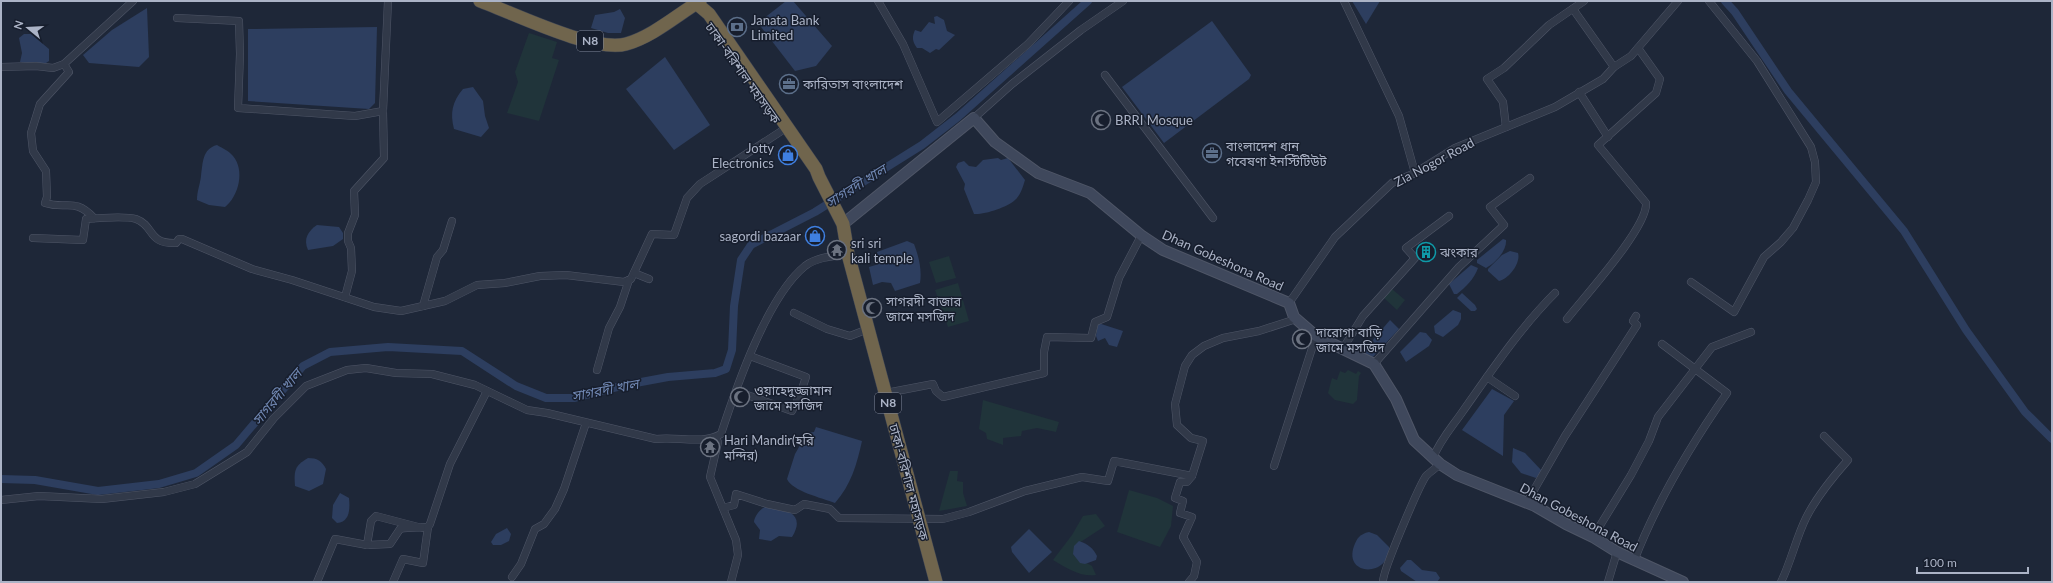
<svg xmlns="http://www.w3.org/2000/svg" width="2053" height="583" font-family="Lato,'Noto Sans Bengali',sans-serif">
<rect width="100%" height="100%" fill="#1e2738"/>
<g fill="#20343a">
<path d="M 529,33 L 557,42 L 552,58 L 559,60 L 539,121 L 507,113 L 518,82 L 515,72 Z"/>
<path d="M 949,256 L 956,278 L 936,283 L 929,262 Z"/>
<path d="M 958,283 L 969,321 L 948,327 L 935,290 Z"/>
<path d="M 1392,289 L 1405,300 L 1397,310 L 1384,298 Z"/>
<path d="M 1348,370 L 1356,374 L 1358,371 L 1361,373 L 1359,376 L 1357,400 L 1353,404 L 1335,400 L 1328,393 L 1332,378 L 1337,380 L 1340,371 L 1345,373 Z"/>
<path d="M 983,400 L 1059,422 L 1056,432 L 1037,428 L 1022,431 L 1021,436 L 1003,438 L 1003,445 L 987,439 L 986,433 L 979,429 Z"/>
<path d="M 950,471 L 958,471 L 957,481 L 963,482 L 963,493 L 967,506 L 939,511 Z"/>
<path d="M 1129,490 L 1157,498 L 1173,506 L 1171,526 L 1160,547 L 1117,532 Z"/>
<path d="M 1096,514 L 1105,526 L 1076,545 L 1078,558 L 1092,566 L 1096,575 C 1079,577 1067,568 1053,560 L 1072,535 L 1083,516 Z"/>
</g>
<g fill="#2d3e5f">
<path d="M 786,1 L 793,1 L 832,46 L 816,66 L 795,71 L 758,23 Z"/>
<path d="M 1352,1 L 1380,1 L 1366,24 Z"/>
<path d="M 147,8 L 149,57 L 139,67 L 89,63 L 83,55 L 112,30 Z"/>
<path d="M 620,9 L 625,18 L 621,33 L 608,33 L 591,28 L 595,15 L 614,12 Z"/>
<path d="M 937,16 L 944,20 L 947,31 L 955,35 L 939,50 L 936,49 L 930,53 L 922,48 L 917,48 C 912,41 912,37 915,30 L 921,32 L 929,22 L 935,24 L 934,17 Z"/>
<path d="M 1212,21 L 1251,75 L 1249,79 L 1164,143 L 1122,87 Z"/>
<path d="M 377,27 L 375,103 L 369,109 L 248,101 L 248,29 Z"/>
<path d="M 24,34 L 31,34 L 49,49 L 49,61 L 43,65 L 20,62 L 22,53 L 19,38 Z"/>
<path d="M 665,57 L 710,125 L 674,150 L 626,89 Z"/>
<path d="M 473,87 L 483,101 L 485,116 L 489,128 L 481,137 L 454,129 C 450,113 452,102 463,89 Z"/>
<path d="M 217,145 C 222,148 229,151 233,156 C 245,170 239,196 225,207 L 209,205 L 197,200 C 197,191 200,185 201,176 C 203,163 202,149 217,145 Z"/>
<path d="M 998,158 L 1001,160 L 1008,158 L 1025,180 C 1023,186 1021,195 1015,200 C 1008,207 984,215 974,214 L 964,189 L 965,184 L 956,167 L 958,163 L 964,161 L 969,166 L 976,167 L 983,160 Z"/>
<path d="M 317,225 L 339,227 L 343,233 L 343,239 L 333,246 L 308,250 C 303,239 308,231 317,225 Z"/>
<path d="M 1503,239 L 1506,240 C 1507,251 1495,263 1486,268 L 1477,263 L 1477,260 Z"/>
<path d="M 907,241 L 914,244 C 919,257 922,270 920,283 L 895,291 L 891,283 L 882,282 L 873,285 L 869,267 L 879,264 L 877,252 Z"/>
<path d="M 1510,251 L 1518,253 C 1521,263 1509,279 1499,281 L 1488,271 L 1488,269 L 1502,255 Z"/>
<path d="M 1471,265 L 1478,268 C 1474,279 1466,287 1457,294 L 1454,294 L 1449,284 Z"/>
<path d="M 1462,293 L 1475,305 L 1477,309 L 1475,311 L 1471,311 L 1457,298 Z"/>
<path d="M 1453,310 L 1461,313 L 1461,319 L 1458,325 L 1443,337 L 1435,333 L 1434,326 Z"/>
<path d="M 1390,320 L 1399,329 L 1371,359 L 1361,354 Z"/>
<path d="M 1098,323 L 1123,331 L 1117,347 L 1109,345 L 1105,338 L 1098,341 L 1096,336 Z"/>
<path d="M 1420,332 L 1426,333 L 1432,340 L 1429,346 L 1406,362 L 1400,352 Z"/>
<path d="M 1492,389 L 1514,401 L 1504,415 L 1503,456 L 1462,430 Z"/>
<path d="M 816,427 L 862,441 C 857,464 851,485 835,503 C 822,498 792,491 787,479 L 795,454 L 807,433 L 814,432 Z"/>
<path d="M 1513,448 L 1525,453 L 1542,471 L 1536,478 L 1521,473 L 1512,462 Z"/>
<path d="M 308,458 C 317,458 322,461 326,469 L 323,484 L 309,491 L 295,486 C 294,471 294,466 308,458 Z"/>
<path d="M 340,493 L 349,498 C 350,509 350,522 337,523 L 332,518 L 333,505 Z"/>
<path d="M 765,507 C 784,508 807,513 792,537 L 779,536 L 771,541 L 759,539 L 760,530 L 754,522 C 754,517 760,509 765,507 Z"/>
<path d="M 507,528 L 511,534 L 509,541 L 501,545 L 493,545 L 491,542 L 496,534 Z"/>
<path d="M 1029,529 L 1052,552 L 1029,573 L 1012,552 L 1011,547 Z"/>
<path d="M 1369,532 L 1377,535 L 1389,547 C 1390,577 1343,577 1354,546 C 1357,538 1360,534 1369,532 Z"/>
<path d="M 1079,541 C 1088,544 1093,548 1097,556 L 1096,560 L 1085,564 L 1080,563 L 1073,554 L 1074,546 Z"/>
<path d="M 1407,560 L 1411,560 L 1422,570 L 1436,572 L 1440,578 L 1437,582 L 1417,582 L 1401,571 L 1400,568 Z"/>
</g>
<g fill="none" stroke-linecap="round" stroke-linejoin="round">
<g stroke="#2d3e5f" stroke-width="8">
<path d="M 1725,1 L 1735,12 L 1788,91 L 1904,231 L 1966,330 L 2025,412 L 2052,439"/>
<path d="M 1,479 L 35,480 L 98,491 L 159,484 L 196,473 L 236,445 L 303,366 L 330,352 L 388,347 L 462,351 L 516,386 L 546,398 L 574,398 L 625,385 L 668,377 L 715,373 L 726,369 L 732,350 L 734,306 L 741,260 L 751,245 L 815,212 L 922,145 L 958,117 L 1088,1"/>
</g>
<g stroke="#4f5667" stroke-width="8">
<g id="street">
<path d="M 878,1 L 903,44 L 937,122 L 1028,44 L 1069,1"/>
<path d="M 1344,1 L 1399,116 L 1415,173"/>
<path d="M 1573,9 L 1614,67"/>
<path d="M 177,18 L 239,21 L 240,54 L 238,108 L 355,116 L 383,111 L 388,1"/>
<path d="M 64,64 L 69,72 L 40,104 L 31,133 L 33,151 L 46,171 L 47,197 L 45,203 C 67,210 74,197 94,218"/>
<path d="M 1,67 L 36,66 L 53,68 L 64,64 L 133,1"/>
<path d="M 1105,75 L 1213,218"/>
<path d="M 1579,92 L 1608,137"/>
<path d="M 974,118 L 1012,84 L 1081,30 L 1123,1"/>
<path d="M 1506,127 L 1503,102 L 1487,79 L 1504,68 L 1549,25 L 1584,1"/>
<path d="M 33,238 L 83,240 L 86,219 C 98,218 126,216 136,219 C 155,226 147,244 176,243 L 179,239 L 182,239 L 252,269 L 292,280 L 374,307 L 401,311 L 445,301 L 477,285 L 505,283 L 540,276 L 566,275 L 624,282 L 631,279 L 652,234 L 674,235 L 687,198 L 700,184 L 783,130"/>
<path d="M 634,273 L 649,279"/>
<path d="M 1691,282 L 1734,312 L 1764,257 L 1781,242 L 1793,228 L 1808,200 L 1816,182 L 1815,162 L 1811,147 L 1757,61 L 1709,1"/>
<path d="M 345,297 L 352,271 L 351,248 L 348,241 L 348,233 L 355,215 L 354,191 L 384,158 L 383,111"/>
<path d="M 1289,303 L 1335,237 L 1392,183 L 1415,173 L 1455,148 L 1555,107 L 1603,79 L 1614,67 L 1631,56 L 1678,1"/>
<path d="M 423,306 L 437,257 L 443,250 L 452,221"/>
<path d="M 794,313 L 827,329 L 850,336 L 868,329"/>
<path d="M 1567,319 C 1584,297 1648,227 1646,203 L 1598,145 L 1656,93 L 1660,79 L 1638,48"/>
<path d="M 1342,350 L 1363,316 L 1415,258 L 1406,248 L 1449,216"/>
<path d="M 1374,364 L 1459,267 L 1504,225 L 1490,207 L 1530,178"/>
<path d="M 597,370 L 609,328 L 620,307 L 629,280"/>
<path d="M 1487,377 L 1515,396"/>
<path d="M 736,391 L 792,411 L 800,395 L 806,377 L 750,356"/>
<path d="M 886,393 L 933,384 L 936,391 L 943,397 L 1044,373 L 1044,352 L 1047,337 L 1091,338 L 1095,322 L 1107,317 L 1119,278 L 1141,236"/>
<path d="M 716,438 L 718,442 L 710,477 L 736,540 L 738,555 L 731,582"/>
<path d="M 1433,458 C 1440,440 1452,427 1463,411 C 1492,370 1520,328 1555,293"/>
<path d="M 1274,466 L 1316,336"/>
<path d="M 1192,476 L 1203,441 L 1191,438 L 1177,425 L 1175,404 L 1185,366 L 1192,355 L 1204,346 L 1223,338 L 1259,331 L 1296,319"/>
<path d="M 1,500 L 39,496 L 102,499 L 164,492 L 195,484 L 247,452 L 274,418 L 306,386 L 347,370 L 366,368 L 396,373 L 432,374 L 475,385 L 527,410 L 547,413 L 656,439 C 677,436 702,445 721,434 C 736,388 767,297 805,266 C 817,257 833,256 848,254"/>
<path d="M 1527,502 L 1565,436 L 1637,325 L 1633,321 L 1636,316"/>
<path d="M 723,508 L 734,505 L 736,494 L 767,504 L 795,510 L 804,504 L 830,509 L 839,518 L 943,519 L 969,512 L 1025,491 L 1082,477 L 1108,481 L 1114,461 L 1192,476 L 1187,482 L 1180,482 L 1175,498 L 1183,501 L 1180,513 L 1192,517 L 1183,537 L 1197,562 L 1194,576 L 1189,582"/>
<path d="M 422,528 L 376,516 L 371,521 L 367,545 L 390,544 L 400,529 C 410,527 418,528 428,527"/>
<path d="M 1593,537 L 1631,475 L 1649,441 L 1658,417 L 1712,347 L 1751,332"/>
<path d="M 1634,561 C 1657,501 1690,446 1727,393 L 1662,344"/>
<path d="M 512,577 L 521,564 L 535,529 L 544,524 L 555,509 L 564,489 L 586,423"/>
<path d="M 317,582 L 335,539 L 367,545"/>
<path d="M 393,582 L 403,559 L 423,563 L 428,527 L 430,524 L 450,464 L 487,391"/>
<path d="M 1383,582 C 1382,572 1419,486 1426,476 C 1430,472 1436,468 1440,464"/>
<path d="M 1608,582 L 1617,552"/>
<path d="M 1781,582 C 1791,562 1796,538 1806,518 C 1817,496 1832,478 1848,460 L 1824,436"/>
</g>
</g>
<g stroke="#4f5667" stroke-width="12">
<path id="secondary" d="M 843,224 L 974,118 L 995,142 L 1038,173 L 1090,193 L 1142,236 L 1163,250 L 1289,303 L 1294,317 L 1316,336 L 1374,364 L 1396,399 L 1414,440 L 1440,464 L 1457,475 L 1535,506 L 1566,524 L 1593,537 L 1617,552 L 1683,582"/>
</g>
<g stroke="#3c4353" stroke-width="14">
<g id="highway">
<path d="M 480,1 C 513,13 594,53 626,44 C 652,37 677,15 700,1"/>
<path d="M 696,3 L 709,14 L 816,169 L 819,177 L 843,224 L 848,254 L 936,582"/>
</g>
</g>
<use href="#street" stroke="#313949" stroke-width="7"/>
<use href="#secondary" stroke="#3f485c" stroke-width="10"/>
<use href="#highway" stroke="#70654d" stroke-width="13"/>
</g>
<defs>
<g id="bank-ring" transform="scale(1)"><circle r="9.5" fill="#171e2d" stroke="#5c6f8a" stroke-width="1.5"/><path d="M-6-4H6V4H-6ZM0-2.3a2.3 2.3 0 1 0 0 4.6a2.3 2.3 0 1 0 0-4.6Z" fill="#5c6f8a"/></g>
<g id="office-ring" transform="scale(1)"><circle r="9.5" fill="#171e2d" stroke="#5c6f8a" stroke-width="1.5"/><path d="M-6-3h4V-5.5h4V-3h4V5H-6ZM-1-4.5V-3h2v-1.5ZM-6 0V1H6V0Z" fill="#5c6f8a"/></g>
<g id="mosque-ring" transform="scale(1)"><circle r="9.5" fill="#171e2d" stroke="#6b7280" stroke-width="1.5"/><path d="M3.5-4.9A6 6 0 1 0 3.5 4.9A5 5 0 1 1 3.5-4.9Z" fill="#6b7280"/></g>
<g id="shop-ring" transform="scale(1)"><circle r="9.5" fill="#171e2d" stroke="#3f7fe0" stroke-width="1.5"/><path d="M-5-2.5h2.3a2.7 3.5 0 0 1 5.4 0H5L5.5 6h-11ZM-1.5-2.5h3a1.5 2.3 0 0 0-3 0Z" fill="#3f7fe0"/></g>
<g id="temple-ring" transform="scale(1)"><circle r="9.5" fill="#171e2d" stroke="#6b7280" stroke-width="1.5"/><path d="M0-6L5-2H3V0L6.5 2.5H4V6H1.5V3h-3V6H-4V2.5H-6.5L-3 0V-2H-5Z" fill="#6b7280"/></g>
<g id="building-ring" transform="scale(1)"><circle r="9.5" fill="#171e2d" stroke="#0f9aa8" stroke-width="1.5"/><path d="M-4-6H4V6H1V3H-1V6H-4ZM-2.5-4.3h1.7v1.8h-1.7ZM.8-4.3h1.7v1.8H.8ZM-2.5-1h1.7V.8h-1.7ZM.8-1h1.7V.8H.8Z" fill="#0f9aa8"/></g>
</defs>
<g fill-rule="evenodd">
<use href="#bank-ring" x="737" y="27"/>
<use href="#office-ring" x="789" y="84"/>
<use href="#mosque-ring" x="1101" y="120"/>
<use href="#office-ring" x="1212" y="153"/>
<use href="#shop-ring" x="788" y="155"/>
<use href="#shop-ring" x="815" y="236"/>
<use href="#temple-ring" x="837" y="250"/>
<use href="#building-ring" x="1426" y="252"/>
<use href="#mosque-ring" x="872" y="308"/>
<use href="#mosque-ring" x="1302" y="339"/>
<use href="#mosque-ring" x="740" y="397"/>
<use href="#temple-ring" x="710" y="447"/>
</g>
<g text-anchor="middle" stroke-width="3" stroke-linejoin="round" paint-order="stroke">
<g fill="#171e2d" stroke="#7f8698" stroke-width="1">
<rect x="577" y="31" width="26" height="20" rx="3"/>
<rect x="875" y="393" width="26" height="20" rx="3"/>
</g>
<g font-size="12" font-weight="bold" fill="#abb3c6">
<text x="590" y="45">N8</text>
<text x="888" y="407">N8</text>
</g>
<g font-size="13" fill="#abb3c6" stroke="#171e2d" text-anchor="start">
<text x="751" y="25">Janata Bank<tspan x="751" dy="15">Limited</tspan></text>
<text x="803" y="89">কারিতাস বাংলাদেশ</text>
<text x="1115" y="125">BRRI Mosque</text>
<text x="1226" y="151">বাংলাদেশ ধান<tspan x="1226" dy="15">গবেষণা ইনস্টিটিউট</tspan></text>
<text x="774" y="153" text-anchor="end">Jotty<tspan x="774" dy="15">Electronics</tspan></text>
<text x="801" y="241" text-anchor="end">sagordi bazaar</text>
<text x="851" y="248">sri sri<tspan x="851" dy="15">kali temple</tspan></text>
<text x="1440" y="257">ঝংকার</text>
<text x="886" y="306">সাগরদী বাজার<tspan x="886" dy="15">জামে মসজিদ</tspan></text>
<text x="1316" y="337">দারোগা বাড়ি<tspan x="1316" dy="15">জামে মসজিদ</tspan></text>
<text x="754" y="395">ওয়াহেদুজ্জামান<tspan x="754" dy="15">জামে মসজিদ</tspan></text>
<text x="724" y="445">Hari Mandir(হরি<tspan x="724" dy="15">মন্দির)</tspan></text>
</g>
<g font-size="13" fill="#abb3c6" stroke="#171e2d">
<text transform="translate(743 73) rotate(55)" y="5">ঢাকা-বরিশাল মহাসড়ক</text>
<text transform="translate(1434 162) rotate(-28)" y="5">Zia Nogor Road</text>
<text transform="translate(1223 260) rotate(24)" y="5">Dhan Gobeshona Road</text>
<text transform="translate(909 482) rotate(75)" y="5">ঢাকা-বরিশাল মহাসড়ক</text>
<text transform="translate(1579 517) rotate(28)" y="5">Dhan Gobeshona Road</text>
</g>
<g font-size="14" font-style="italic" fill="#7087b2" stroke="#171e2d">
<text transform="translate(856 186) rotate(-32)" y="5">সাগরদী খাল</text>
<text transform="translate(605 390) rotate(-11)" y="5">সাগরদী খাল</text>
<text transform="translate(277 397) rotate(-50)" y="5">সাগরদী খাল</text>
</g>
</g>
<rect width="2053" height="583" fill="none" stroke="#abb3c6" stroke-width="4"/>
<g transform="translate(28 28) rotate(288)" stroke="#171e2d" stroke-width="3" paint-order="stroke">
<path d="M0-3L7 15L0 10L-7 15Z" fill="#abb3c6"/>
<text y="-6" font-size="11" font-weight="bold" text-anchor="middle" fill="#abb3c6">N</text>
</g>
<path d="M1917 567v6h111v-6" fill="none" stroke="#abb3c6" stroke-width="2"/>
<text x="1923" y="567" font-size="12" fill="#abb3c6" stroke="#171e2d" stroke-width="3" paint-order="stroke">100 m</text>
</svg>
